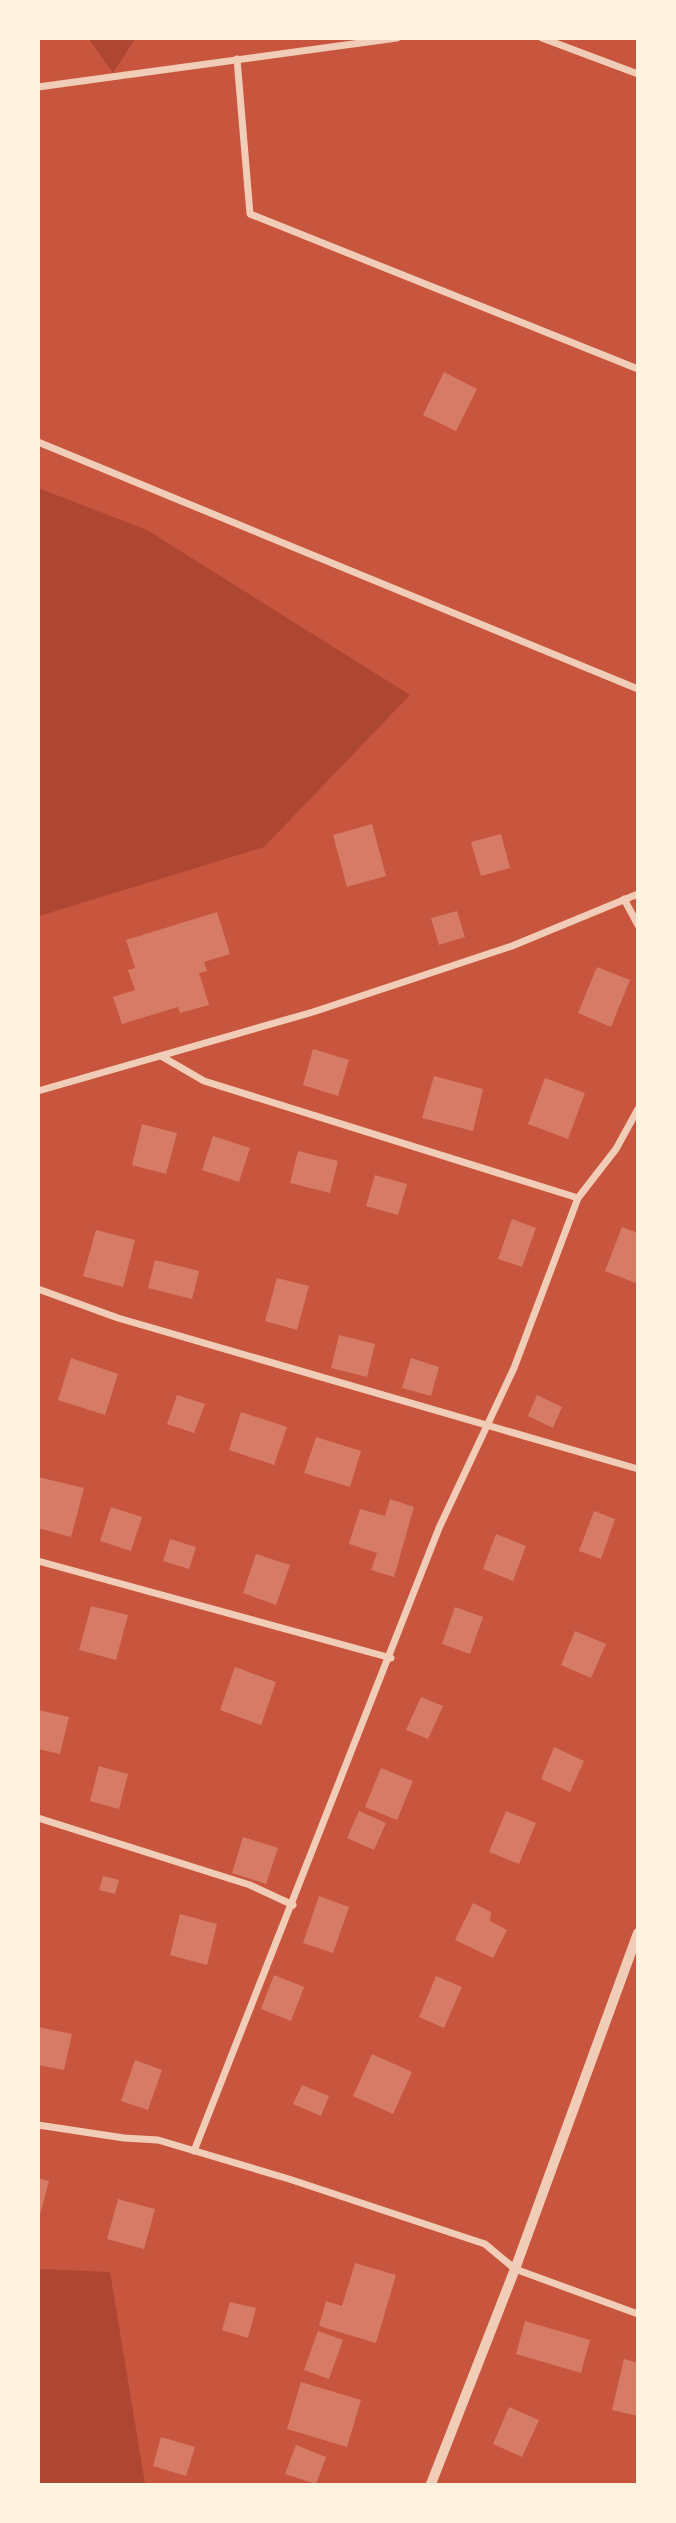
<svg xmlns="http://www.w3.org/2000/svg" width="676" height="2523" font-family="Ubuntu,sans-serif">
<rect width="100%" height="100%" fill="#c8553d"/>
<g fill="#ae4732">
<path d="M 89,39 L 135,39 L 113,73 Z"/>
<path d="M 38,488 L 147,530 L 410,695 L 264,847 L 39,916 Z"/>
<path d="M 39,2269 L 110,2272 L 145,2484 L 39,2484 Z"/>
</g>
<g fill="#d67c66">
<path d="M 444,372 L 477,389 L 456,431 L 423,415 Z"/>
<path d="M 372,824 L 386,876 L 347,887 L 333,835 Z"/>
<path d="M 501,834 L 510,868 L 481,876 L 471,842 Z"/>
<path d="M 457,911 L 465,937 L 439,945 L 431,918 Z"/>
<path d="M 217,912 L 230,954 L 204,962 L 207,971 L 199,973 L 209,1005 L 180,1013 L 178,1007 L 122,1024 L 113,997 L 135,990 L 128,970 L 135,968 L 126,940 Z"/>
<path d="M 597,967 L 630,980 L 611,1027 L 578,1013 Z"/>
<path d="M 313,1049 L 349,1060 L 338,1096 L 303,1085 Z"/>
<path d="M 434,1076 L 483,1089 L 473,1131 L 422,1118 Z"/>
<path d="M 545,1078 L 585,1093 L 568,1139 L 528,1124 Z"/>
<path d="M 142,1124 L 177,1133 L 166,1174 L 132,1165 Z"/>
<path d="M 213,1136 L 250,1148 L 239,1182 L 202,1170 Z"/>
<path d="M 298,1151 L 338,1161 L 330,1193 L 290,1183 Z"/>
<path d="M 375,1175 L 407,1184 L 398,1215 L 366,1206 Z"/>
<path d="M 512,1219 L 536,1228 L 522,1267 L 498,1259 Z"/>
<path d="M 622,1227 L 638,1233 L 638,1284 L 605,1271 Z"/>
<path d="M 96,1230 L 135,1240 L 123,1287 L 83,1276 Z"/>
<path d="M 155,1260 L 199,1271 L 192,1299 L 148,1288 Z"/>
<path d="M 277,1278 L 309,1286 L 297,1330 L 265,1321 Z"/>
<path d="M 339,1335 L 375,1344 L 367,1377 L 331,1368 Z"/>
<path d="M 71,1358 L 118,1374 L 105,1415 L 58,1400 Z"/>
<path d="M 411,1358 L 439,1367 L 431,1396 L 402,1388 Z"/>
<path d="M 177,1395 L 205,1404 L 194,1433 L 167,1424 Z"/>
<path d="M 537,1395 L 562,1407 L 553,1428 L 528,1416 Z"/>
<path d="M 241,1412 L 287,1427 L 274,1465 L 229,1450 Z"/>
<path d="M 316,1437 L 361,1451 L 350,1487 L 304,1473 Z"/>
<path d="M 38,1477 L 84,1488 L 71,1537 L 38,1528 Z"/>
<path d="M 390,1499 L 414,1507 L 394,1577 L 371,1570 L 377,1553 L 349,1544 L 360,1509 L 385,1516 Z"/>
<path d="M 111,1507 L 142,1517 L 131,1551 L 100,1541 Z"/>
<path d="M 594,1511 L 615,1519 L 601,1559 L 579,1551 Z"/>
<path d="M 496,1534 L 526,1546 L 513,1581 L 483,1569 Z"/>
<path d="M 170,1539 L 196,1547 L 189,1569 L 163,1561 Z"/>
<path d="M 256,1554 L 290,1565 L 276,1605 L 243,1593 Z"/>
<path d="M 91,1606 L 128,1615 L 116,1660 L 79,1650 Z"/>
<path d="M 455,1607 L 483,1617 L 470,1654 L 442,1644 Z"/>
<path d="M 575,1631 L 606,1644 L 591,1678 L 561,1665 Z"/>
<path d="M 235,1667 L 276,1682 L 261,1725 L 220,1710 Z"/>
<path d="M 421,1697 L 443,1706 L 428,1739 L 406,1730 Z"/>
<path d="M 39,1710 L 69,1717 L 60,1754 L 38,1749 Z"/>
<path d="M 554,1747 L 584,1761 L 570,1792 L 541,1779 Z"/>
<path d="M 99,1766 L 128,1774 L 119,1809 L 90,1801 Z"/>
<path d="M 381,1768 L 413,1781 L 397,1820 L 365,1807 Z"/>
<path d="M 359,1811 L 386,1823 L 374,1850 L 347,1838 Z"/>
<path d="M 506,1811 L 536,1823 L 519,1864 L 489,1852 Z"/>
<path d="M 243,1837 L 278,1848 L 266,1884 L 232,1873 Z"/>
<path d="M 103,1876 L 119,1880 L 115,1894 L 99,1890 Z"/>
<path d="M 319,1896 L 349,1907 L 333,1953 L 303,1943 Z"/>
<path d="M 473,1903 L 491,1912 L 490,1921 L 507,1930 L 493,1958 L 455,1940 Z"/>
<path d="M 180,1914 L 217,1924 L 207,1965 L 170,1955 Z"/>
<path d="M 274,1975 L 304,1987 L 291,2021 L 261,2009 Z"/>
<path d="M 436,1976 L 462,1987 L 444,2028 L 419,2017 Z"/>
<path d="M 38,2027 L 72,2034 L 64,2070 L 38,2065 Z"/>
<path d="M 372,2054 L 412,2072 L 393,2114 L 353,2096 Z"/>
<path d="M 135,2060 L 162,2070 L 148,2110 L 121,2101 Z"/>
<path d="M 302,2085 L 329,2096 L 321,2116 L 293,2104 Z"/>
<path d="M 38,2178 L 49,2181 L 39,2218 L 38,2218 Z"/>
<path d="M 118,2199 L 155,2209 L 144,2249 L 107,2239 Z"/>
<path d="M 355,2263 L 396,2275 L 376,2343 L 319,2326 L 326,2301 L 342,2306 Z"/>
<path d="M 230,2302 L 256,2308 L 248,2338 L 222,2330 Z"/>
<path d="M 525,2321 L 590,2340 L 581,2373 L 516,2354 Z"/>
<path d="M 318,2331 L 343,2340 L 329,2379 L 304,2370 Z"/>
<path d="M 624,2359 L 638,2363 L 638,2416 L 612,2410 Z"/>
<path d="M 301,2382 L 361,2400 L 347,2447 L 287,2429 Z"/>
<path d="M 509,2407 L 539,2420 L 522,2457 L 493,2444 Z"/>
<path d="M 161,2437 L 195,2447 L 186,2476 L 153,2466 Z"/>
<path d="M 296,2445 L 326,2457 L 316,2484 L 285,2474 Z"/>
</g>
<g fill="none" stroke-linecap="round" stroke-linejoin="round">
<g stroke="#f1ccb7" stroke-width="7">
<path d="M 542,38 L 638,74"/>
<path d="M 237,59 L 250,214 L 638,369"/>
<path d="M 38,87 L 397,38"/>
<path d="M 38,442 L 638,689"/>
<path d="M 624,899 L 638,925"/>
<path d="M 161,1056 L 204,1081 L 578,1198"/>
<path d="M 38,1091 L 313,1012 L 512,946 L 638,894"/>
<path d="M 38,1289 L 118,1318 L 638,1469"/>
<path d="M 38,1561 L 391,1658"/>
<path d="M 38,1818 L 250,1885 L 293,1905"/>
<path d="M 38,2125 L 124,2138 L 158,2140 L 289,2179 L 485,2244 L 515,2269 L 638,2314"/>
<path d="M 194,2151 L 439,1528 L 514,1368 L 578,1198 L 616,1149 L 638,1109"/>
</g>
<path stroke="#f1ccb7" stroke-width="10" d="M 431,2484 L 515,2269 L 638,1933"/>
</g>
<rect width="676" height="2523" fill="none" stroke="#fff3e0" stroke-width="80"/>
</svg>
